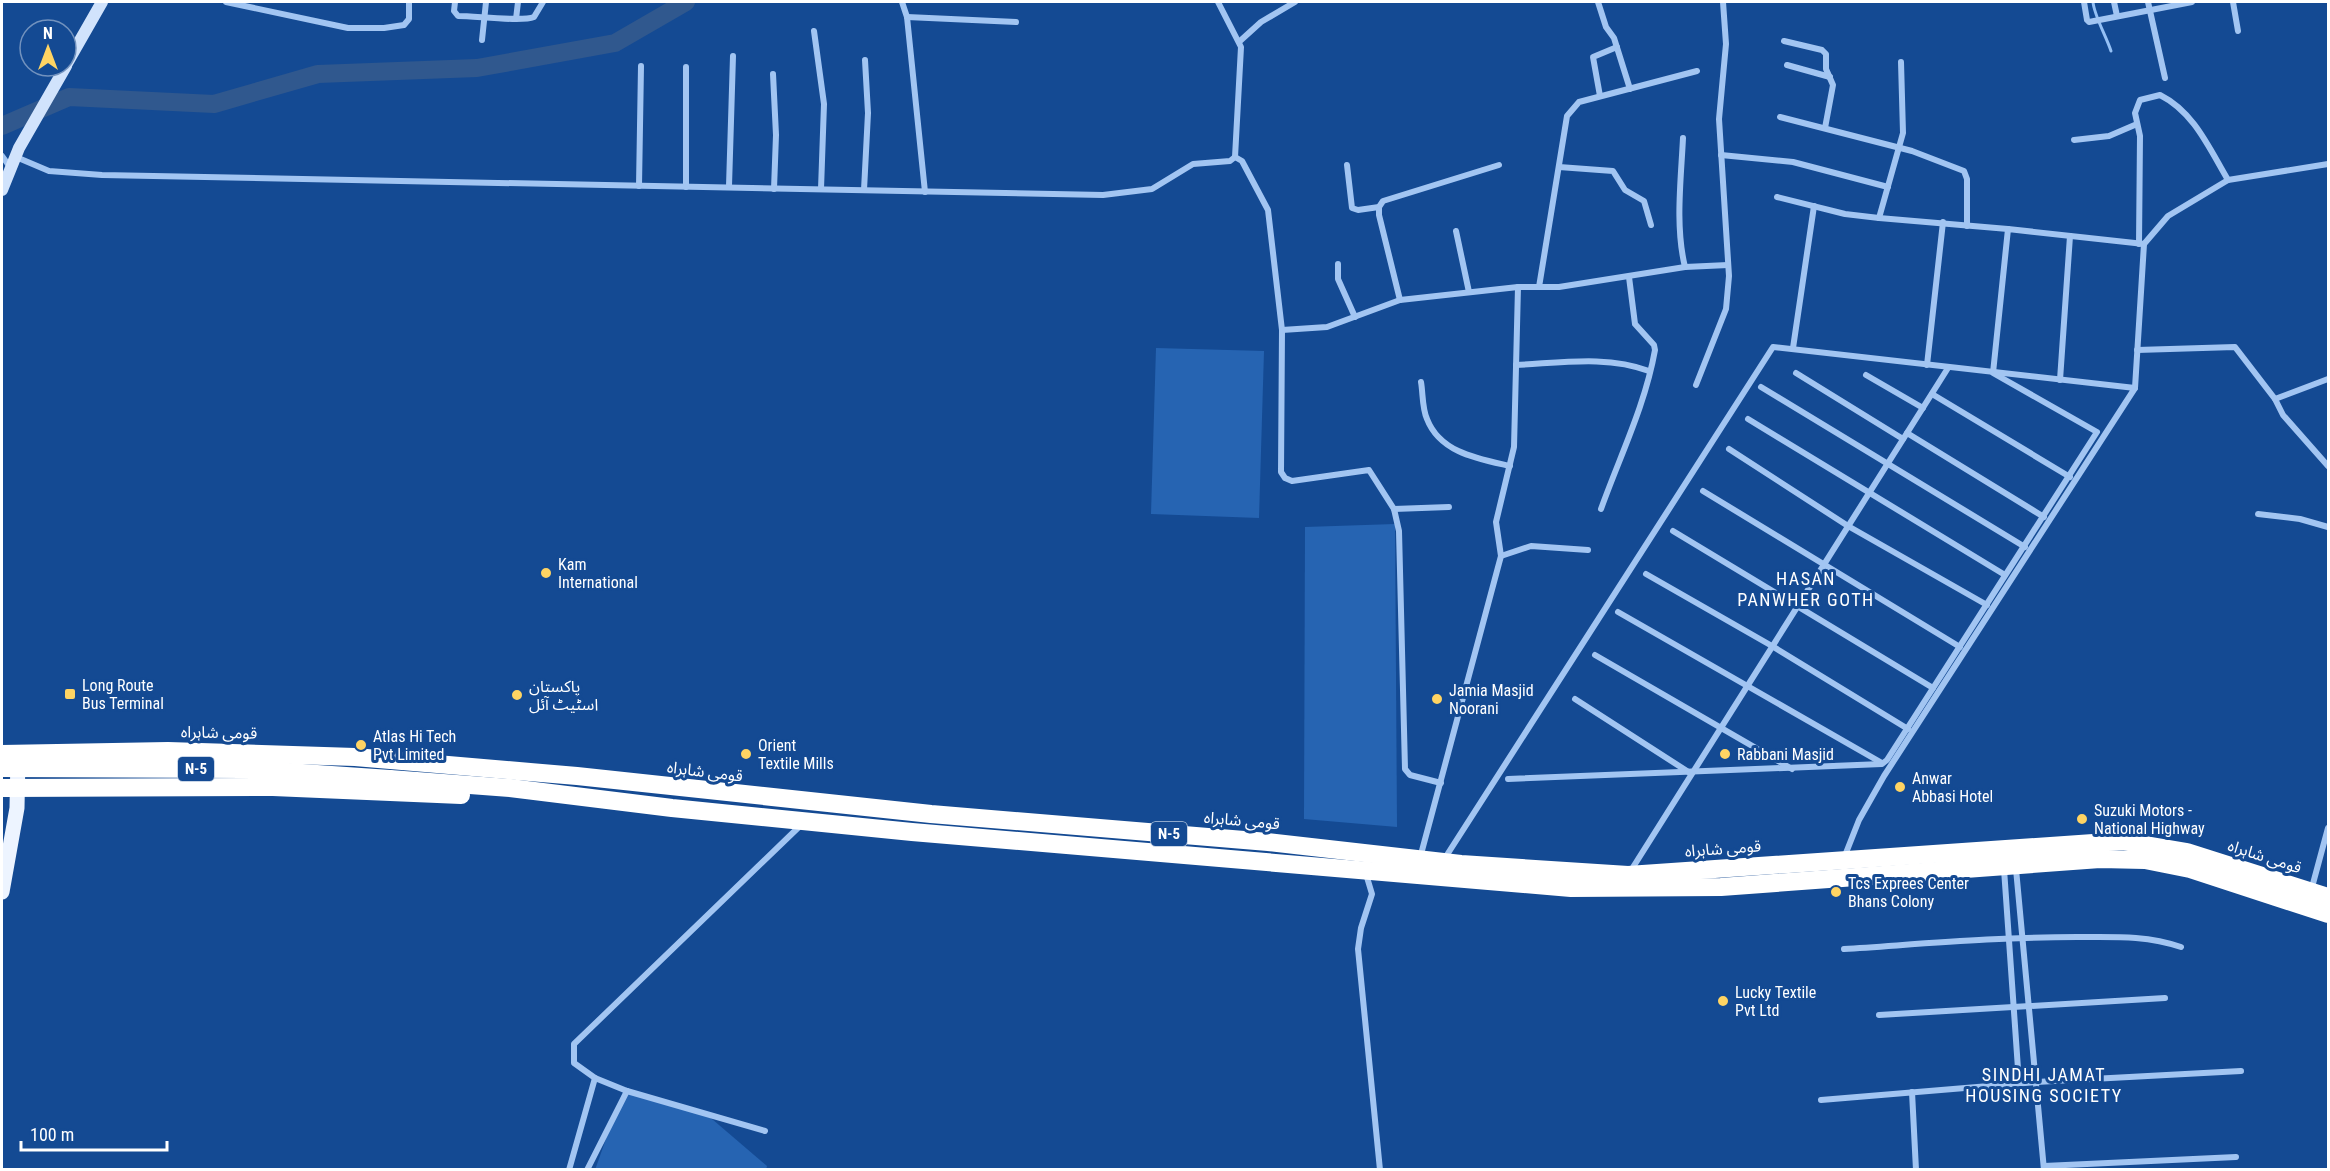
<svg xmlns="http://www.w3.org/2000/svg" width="2330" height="1171" font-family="'Roboto Condensed','Noto Sans Arabic',sans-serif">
<rect width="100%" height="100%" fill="#144a93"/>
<g fill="#2664b2">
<path d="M 1156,348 L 1264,351 L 1259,518 L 1151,514 Z"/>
<path d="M 1395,524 L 1397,827 L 1304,819 L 1305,527 Z"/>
<path d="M 623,1091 L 705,1113 L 767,1166 L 766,1170 L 595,1170 Z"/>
</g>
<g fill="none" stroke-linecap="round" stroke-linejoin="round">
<path stroke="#94c0f5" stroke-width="3" d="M 2093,2 C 2094,15 2106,36 2111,51"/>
<path stroke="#30588e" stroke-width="18" d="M 2,126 L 69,97 L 214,104 L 318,74 L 477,68 L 615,43 L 686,2"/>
<g stroke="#a2c5f2" stroke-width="6">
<path d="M 226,2 L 348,28 L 384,28 L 404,25 L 409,19 L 409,2"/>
<path d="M 455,2 L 454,11 L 458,16 C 476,16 522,22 534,17 L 543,2"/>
<path d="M 902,2 L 907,17 L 925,192"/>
<path d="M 1218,2 L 1241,47 L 1235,157"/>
<path d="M 1598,2 L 1606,27 L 1614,38 L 1630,89"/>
<path d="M 2084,2 L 2087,20 L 2089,22 L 2192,2"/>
<path d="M 2114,2 L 2117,16"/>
<path d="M 2148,2 L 2165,78"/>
<path d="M 2233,2 L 2238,31"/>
<path d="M 907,17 L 1016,22"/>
<path d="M 516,19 L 518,2"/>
<path d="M 814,31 L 824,104 L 821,189"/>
<path d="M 482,40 L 486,2"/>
<path d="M 1240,41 L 1261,22 L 1295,2"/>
<path d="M 1784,41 L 1822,50 L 1826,54 L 1826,69 L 1833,85 L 1825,128"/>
<path d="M 1787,65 L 1830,77"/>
<path d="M 773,74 L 776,135 L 774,189"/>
<path d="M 1600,96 L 1593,57 L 1617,47"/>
<path d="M 1780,117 L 1912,151 L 1964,171 L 1967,179 L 1967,226"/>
<path d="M 1683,138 C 1681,180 1675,226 1685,267"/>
<path d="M 2074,140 L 2109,136 L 2137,124"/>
<path d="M 1721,155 L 1793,162 L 1888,187"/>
<path d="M 2,156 L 10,167"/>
<path d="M 16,157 L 49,171 L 102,175 L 1103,195 L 1152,189 L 1193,164 L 1230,161 L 1235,157 L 1242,161 L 1268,210 L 1282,330 L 1281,472 L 1285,478 L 1292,481 L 1369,470 L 1394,509 L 1399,531 L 1405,769 L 1410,775 L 1441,783"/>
<path d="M 1347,165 L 1352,208 L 1358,210 L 1379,207"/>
<path d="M 1559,167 L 1613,171 L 1625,190 L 1644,201 L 1651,225"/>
<path d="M 639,186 L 641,66"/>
<path d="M 729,186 L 733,56"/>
<path d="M 686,187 L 686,67"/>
<path d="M 864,190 L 868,113 L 865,60"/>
<path d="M 1777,197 L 1845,214 L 1879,218 L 2008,229"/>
<path d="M 1879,218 L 1903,133 L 1901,62"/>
<path d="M 1456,231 L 1469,292"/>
<path d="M 2139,244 L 2140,136 L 2135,113 L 2140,100 L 2160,95 C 2194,112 2209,148 2228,180"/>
<path d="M 1338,264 L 1338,279 L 1355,317"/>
<path d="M 1539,287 L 1567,116 L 1579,102 L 1697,71"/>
<path d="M 1400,300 L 1379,215 L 1379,207 L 1383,201 L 1499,165"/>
<path d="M 1282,330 L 1327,327 L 1400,300 L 1518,287 L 1559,287 L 1685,267 L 1728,265"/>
<path d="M 1793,348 L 1814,206"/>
<path d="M 2137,350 L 2235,347 L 2275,399 L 2283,415 L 2328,466"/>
<path d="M 1516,365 C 1560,363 1607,355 1649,371"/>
<path d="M 1927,365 L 1943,222"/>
<path d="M 1796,373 L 1903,439"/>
<path d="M 1866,375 L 1923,408"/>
<path d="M 2060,380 L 2070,236"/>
<path d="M 1421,382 C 1423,393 1422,408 1427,419 C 1440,453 1479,459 1510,466"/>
<path d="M 1696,385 L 1726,309 L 1729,276 L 1719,119 L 1726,44 L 1723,2"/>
<path d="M 1761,387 L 2025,547"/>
<path d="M 2135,388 L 2144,244 L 2168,216 L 2228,180 L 2328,164"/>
<path d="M 1932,394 L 2070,477"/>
<path d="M 2275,399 L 2328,379"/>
<path d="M 1748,419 L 2005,575"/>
<path d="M 1907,433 L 2044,517"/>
<path d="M 1729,449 L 1848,526 L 1987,605"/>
<path d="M 1703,491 L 1960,647"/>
<path d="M 1394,509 L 1449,507"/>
<path d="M 1601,509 C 1620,456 1645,406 1655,350 L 1654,345 L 1635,324 L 1629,277"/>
<path d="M 2258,514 L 2300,519 L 2328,527"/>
<path d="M 1673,531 L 1933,688"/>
<path d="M 1501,556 L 1531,546 L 1588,550"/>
<path d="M 1646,574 L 1772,646 L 1908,729"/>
<path d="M 1618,612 L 1882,763"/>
<path d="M 1595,655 L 1792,769"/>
<path d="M 1575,699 L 1690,773"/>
<path d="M 1508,779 L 1882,764 L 1887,760 L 2097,432 L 1993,373 L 2008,229 L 2144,244"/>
<path d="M 1420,858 L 1501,556 L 1496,522 L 1514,447 L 1518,287"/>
<path d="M 1445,858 L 1773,347 L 2135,388 L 1884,776 L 1859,820 L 1844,858"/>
<path d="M 2004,869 L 2019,1083"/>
<path d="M 2016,869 L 2044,1170"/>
<path d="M 1630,872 L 1948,368"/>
<path d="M 1366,874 L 1372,894 L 1361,928 L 1358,949 L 1380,1170"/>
<path d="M 2311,891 L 2328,828"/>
<path d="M 1844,949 C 1922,944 1999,937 2077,937 C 2113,937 2146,935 2181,947"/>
<path d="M 1879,1015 L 2165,998"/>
<path d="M 1912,1092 L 1916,1170"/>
<path d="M 1821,1100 L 2036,1082 L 2241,1071"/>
<path d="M 765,1131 L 627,1091 L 595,1078 L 574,1063 L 574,1044 L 802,824"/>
<path d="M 2044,1166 L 2236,1157"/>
<path d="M 569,1170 L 595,1078"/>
<path d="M 587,1170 L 627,1091"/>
</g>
<g stroke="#d1e3fc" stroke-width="12">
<path d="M 66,65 L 102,2"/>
<path d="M 2,190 L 19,148 L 66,66"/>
</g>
<path stroke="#edf4ff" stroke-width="15" d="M 2,892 L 17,808 L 18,757"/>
<g stroke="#fff" stroke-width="18">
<path d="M 2,754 L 168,751 L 355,757 L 577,776 L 931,814 L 1268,842 L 1461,864 L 1628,875 L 2122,841 L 2187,852 L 2328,897"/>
<path d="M 390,779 L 510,788 L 672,808 L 912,832 L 1571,888 L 1721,887 L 2100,859 L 2145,860 L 2190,869 L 2328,914"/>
<path d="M 2,788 L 273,787 L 461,795"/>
</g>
<path stroke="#fff" stroke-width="18" d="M 2,768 L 244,769 L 390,779"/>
</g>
<g fill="#ffd463" stroke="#144a93" stroke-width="2">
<circle cx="546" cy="573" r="6"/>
<rect x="64" y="688" width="12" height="12" rx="3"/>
<circle cx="517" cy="695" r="6"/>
<circle cx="1437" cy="699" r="6"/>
<circle cx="361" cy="745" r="6"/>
<circle cx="746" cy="754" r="6"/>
<circle cx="1725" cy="754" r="6"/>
<circle cx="1900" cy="787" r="6"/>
<circle cx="2082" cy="819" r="6"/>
<circle cx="1836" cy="892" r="6"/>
<circle cx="1723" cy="1001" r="6"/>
</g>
<g text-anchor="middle" stroke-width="6" stroke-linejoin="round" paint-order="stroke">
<g fill="#144a93" stroke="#b8c9df" stroke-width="1.5">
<rect x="178" y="757" width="36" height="24" rx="4.5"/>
<rect x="1151" y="822" width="36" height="24" rx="4.5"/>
</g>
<g font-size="15" font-weight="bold" fill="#fff">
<text x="196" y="774">N-5</text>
<text x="1169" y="839">N-5</text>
</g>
<g font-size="16" fill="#fff" stroke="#144a93" text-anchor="start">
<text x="558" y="570">Kam<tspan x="558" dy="18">International</tspan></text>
<text x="82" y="691">Long Route<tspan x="82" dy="18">Bus Terminal</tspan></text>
<text x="529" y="692">پاکستان<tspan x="529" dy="18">اسٹیٹ آئل</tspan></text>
<text x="1449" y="696">Jamia Masjid<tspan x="1449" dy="18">Noorani</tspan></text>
<text x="373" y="742">Atlas Hi Tech<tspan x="373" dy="18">Pvt Limited</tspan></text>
<text x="758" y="751">Orient<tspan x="758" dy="18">Textile Mills</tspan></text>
<text x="1737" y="760">Rabbani Masjid</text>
<text x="1912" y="784">Anwar<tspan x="1912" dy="18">Abbasi Hotel</tspan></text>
<text x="2094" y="816">Suzuki Motors -<tspan x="2094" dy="18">National Highway</tspan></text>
<text x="1848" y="889">Tcs Exprees Center<tspan x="1848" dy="18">Bhans Colony</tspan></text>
<text x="1735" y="998">Lucky Textile<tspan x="1735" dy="18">Pvt Ltd</tspan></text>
</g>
<g font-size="16" fill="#fff" stroke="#144a93">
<text transform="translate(219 732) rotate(1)" y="6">قومی شاہراہ</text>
<text transform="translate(705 771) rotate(7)" y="6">قومی شاہراہ</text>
<text transform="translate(1242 820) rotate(5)" y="6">قومی شاہراہ</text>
<text transform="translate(1723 848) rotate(-4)" y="6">قومی شاہراہ</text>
<text transform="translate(2265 856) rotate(18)" y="6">قومی شاہراہ</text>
</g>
<g font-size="18" letter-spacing="1.5" fill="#fff" stroke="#144a93">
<text x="1806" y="585">HASAN<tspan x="1806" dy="21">PANWHER GOTH</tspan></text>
<text x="2044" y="1081">SINDHI JAMAT<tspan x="2044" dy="21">HOUSING SOCIETY</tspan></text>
</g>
</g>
<rect width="2330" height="1171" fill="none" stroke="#ffffff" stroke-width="6"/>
<g transform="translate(48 48)"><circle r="28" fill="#144a93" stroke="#7292be" stroke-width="1.5"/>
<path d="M0-4.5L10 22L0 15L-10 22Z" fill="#ffd463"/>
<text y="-9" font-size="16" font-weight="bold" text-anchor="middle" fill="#ffffff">N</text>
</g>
<path d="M21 1141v9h146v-9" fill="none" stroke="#ffffff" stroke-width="3"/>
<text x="30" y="1141" font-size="18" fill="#ffffff" stroke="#144a93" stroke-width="4.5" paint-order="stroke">100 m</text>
</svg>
